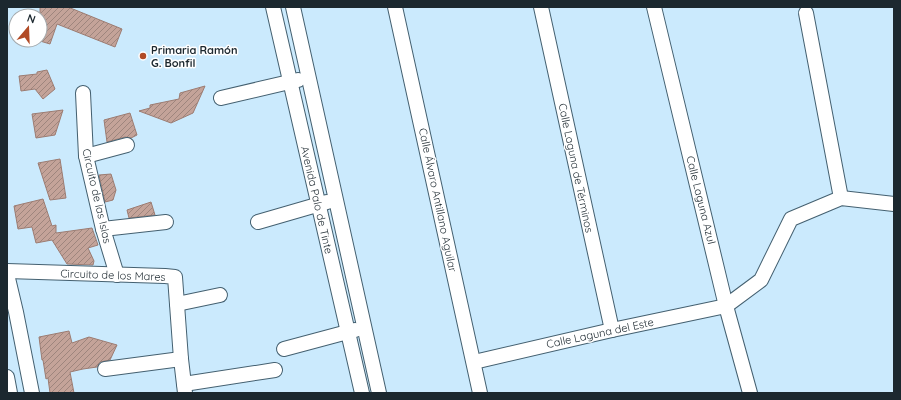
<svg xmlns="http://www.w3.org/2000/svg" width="901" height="400" font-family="Quicksand,sans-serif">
<defs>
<pattern id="building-hatch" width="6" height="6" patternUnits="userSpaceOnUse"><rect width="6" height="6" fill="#c4a399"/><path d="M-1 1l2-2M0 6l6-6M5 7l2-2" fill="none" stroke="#9e857d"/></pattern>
</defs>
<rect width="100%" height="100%" fill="#cbeafd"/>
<g fill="url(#building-hatch)" stroke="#9c7c72">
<path d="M 40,7 L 68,7 L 122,29 L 115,47 L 57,24 L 50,44 L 40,41 Z"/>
<path d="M 47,70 L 55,89 L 43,99 L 35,89 L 21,91 L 19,76 L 37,74 L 37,72 Z"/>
<path d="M 205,86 L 193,113 L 171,123 L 139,111 L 150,108 L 150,105 L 179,99 L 180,93 Z"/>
<path d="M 63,110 L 55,135 L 36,138 L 32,114 Z"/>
<path d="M 130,113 L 137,135 L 131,138 L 125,137 L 107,142 L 104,120 Z"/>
<path d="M 60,159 L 66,198 L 50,200 L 38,163 Z"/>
<path d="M 111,174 L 116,190 L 113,200 L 105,202 L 99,175 Z"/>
<path d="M 43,199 L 52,226 L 56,225 L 56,233 L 92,228 L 98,245 L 88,248 L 94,261 L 93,265 L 67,264 L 52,240 L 36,243 L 32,227 L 18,229 L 14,206 Z"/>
<path d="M 151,202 L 155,215 L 129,218 L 127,210 Z"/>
<path d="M 69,331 L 72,343 L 89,337 L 117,345 L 110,360 L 100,362 L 97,367 L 83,369 L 70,372 L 74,393 L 50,393 L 48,378 L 46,379 L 43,360 L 42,360 L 39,337 Z"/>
</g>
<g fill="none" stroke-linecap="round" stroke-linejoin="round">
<g stroke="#446070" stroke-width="16">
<g id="minor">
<path d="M 273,7 L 362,393"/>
<path d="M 293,7 L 379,393"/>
<path d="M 395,7 L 480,393"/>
<path d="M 541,7 L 612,330"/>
<path d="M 654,7 L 726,306 L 750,393"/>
<path d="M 806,13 L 841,198"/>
<path d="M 83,93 L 86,156 L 103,229 L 117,275"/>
<path d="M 221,98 L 298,80"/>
<path d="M 86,156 L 127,145"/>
<path d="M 258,222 L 327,202"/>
<path d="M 103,229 L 166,222"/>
<path d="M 7,271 L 165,276 L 175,277 L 181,359 L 185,393"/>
<path d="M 7,274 L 16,312 L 32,393"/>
<path d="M 177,304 L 220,295"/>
<path d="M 284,349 L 355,330"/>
<path d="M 474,362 L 612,330 L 726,306 L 761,280 L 791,219 L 841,198 L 894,204"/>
<path d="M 105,369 L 181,359"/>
<path d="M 7,377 L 10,393"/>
<path d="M 184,384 L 275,370"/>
</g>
</g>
<use href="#minor" stroke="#fff" stroke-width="14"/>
</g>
<circle fill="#b14a25" stroke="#fff" stroke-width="1.5" cx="143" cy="56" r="4"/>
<g text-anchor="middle" stroke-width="3" stroke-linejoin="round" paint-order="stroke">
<g font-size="11" font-weight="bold" fill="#1c282f" stroke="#fff" text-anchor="start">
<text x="151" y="54">Primaria Ramón<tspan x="151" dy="13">G. Bonfil</tspan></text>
</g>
<g font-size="11" fill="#1c282f" stroke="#fff">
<text transform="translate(576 168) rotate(78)" y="4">Calle Laguna de Términos</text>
<text transform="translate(97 196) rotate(77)" y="4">Circuito de las Islas</text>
<text transform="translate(317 200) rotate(77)" y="4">Avenida Palo de Tinte</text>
<text transform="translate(438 200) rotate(78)" y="4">Calle Álvaro Antillano Aguilar</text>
<text transform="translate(701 200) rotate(76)" y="4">Calle Laguna Azul</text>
<text transform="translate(113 275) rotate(2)" y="4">Circuito de los Mares</text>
<text transform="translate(600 333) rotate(-12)" y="4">Calle Laguna del Este</text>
</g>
</g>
<rect width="901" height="400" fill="none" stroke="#1c282f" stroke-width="16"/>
<g transform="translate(28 28) rotate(19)"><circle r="19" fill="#ffffff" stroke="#a4a9ac"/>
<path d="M0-3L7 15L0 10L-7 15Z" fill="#b14a25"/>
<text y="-6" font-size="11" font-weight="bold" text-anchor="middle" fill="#1c282f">N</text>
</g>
</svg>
